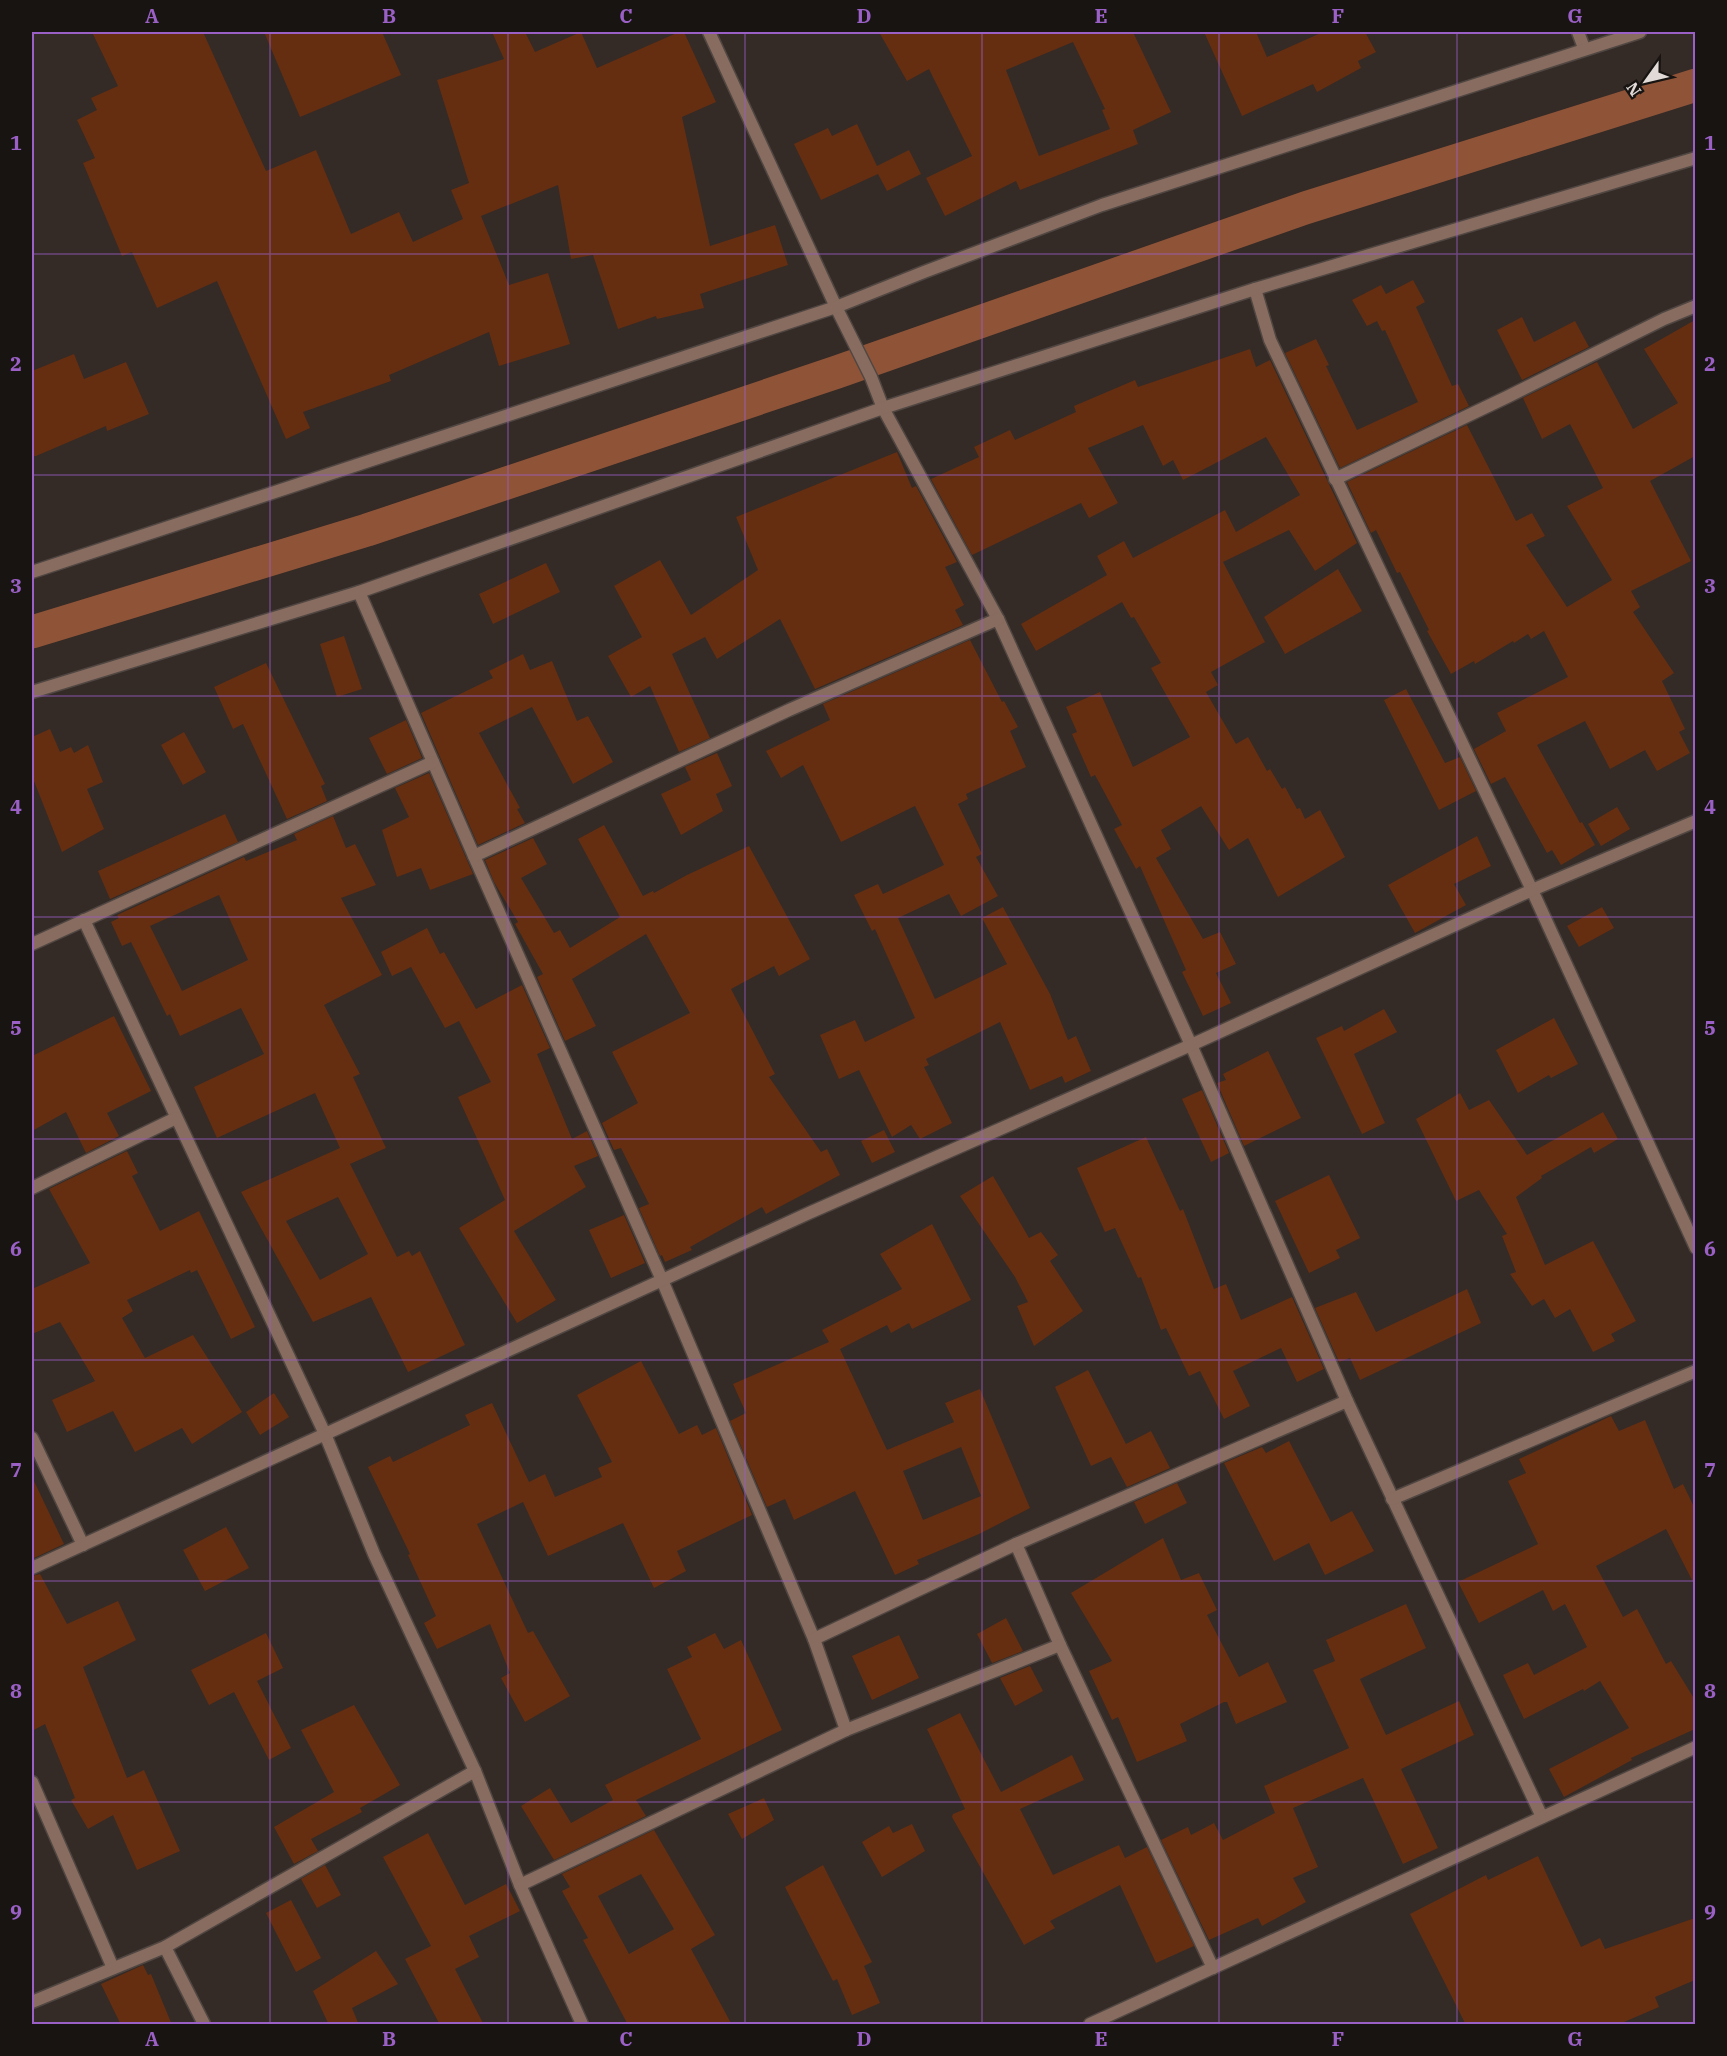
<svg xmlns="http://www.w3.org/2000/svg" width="1727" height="2056" font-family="'IBM Plex Serif',serif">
<rect width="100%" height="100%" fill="#342a26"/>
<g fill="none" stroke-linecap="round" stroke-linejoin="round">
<path stroke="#8f5438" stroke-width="33" d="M 32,632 L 367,530 L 837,372 L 1305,208 L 1696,85"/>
</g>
<g fill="#652e11" fill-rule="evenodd">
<path d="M 92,32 L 203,32 L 266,171 L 316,150 L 351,234 L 399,212 L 413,242 L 463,219 L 451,190 L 469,183 L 437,80 L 504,59 L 492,32 L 525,32 L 535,52 L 581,32 L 597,68 L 679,32 L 684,32 L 716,102 L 682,117 L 710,246 L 775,225 L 788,265 L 700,294 L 704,308 L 657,319 L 656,316 L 618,329 L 593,255 L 571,259 L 558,185 L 481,216 L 509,285 L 548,273 L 570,344 L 499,366 L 489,332 L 389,375 L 391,381 L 303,412 L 310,428 L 286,439 L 217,281 L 157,308 L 132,252 L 122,256 L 83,163 L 95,158 L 77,120 L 97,110 L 91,98 L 118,86 Z"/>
<path d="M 264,32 L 382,32 L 401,75 L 300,117 Z"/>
<path d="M 879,32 L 1133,32 L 1171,112 L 1133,130 L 1138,144 L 1020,190 L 1016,181 L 945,216 L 926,178 L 972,156 L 929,69 L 907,81 ZM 1073,42 L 1105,109 L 1102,110 L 1110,129 L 1039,156 L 1006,70 Z"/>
<path d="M 1204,32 L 1256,32 L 1267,57 L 1323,32 L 1365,32 L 1376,52 L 1358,61 L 1361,68 L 1317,92 L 1313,84 L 1242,116 Z"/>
<path d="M 857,124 L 877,166 L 909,150 L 921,174 L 887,191 L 878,174 L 821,200 L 794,144 L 828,128 L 832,136 Z"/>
<path d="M 1413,280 L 1425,302 L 1416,307 L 1452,386 L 1458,384 L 1469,406 L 1340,468 L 1285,353 L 1316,339 L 1329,365 L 1326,366 L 1357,430 L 1418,402 L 1385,330 L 1382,331 L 1377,321 L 1367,326 L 1352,300 L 1381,285 L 1386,294 Z"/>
<path d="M 1522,317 L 1534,342 L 1575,321 L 1589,347 L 1522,380 L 1497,330 Z"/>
<path d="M 1695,320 L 1695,456 L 1650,481 L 1691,561 L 1631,591 L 1640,607 L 1633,612 L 1674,673 L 1662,681 L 1685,729 L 1679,732 L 1690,753 L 1657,771 L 1645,750 L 1610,769 L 1585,721 L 1537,745 L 1580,823 L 1582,822 L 1595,845 L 1561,865 L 1552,850 L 1547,853 L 1505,777 L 1491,784 L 1474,749 L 1506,731 L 1497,713 L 1568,677 L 1544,631 L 1531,639 L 1528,634 L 1514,643 L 1513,641 L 1475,664 L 1474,661 L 1451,674 L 1427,631 L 1429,630 L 1400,572 L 1397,573 L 1376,530 L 1371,533 L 1347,482 L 1467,425 L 1516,521 L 1532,513 L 1545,536 L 1526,545 L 1567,607 L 1612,580 L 1567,506 L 1603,488 L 1570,424 L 1542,439 L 1523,398 L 1597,362 L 1633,429 L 1678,403 L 1644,349 Z"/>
<path d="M 1250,349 L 1256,367 L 1270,360 L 1357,543 L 1315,571 L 1289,530 L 1223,562 L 1265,642 L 1211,672 L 1218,685 L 1206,692 L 1236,744 L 1248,737 L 1267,771 L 1270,769 L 1282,789 L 1285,787 L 1297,809 L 1300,808 L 1305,819 L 1320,810 L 1345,857 L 1278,897 L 1248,838 L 1229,850 L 1201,806 L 1161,830 L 1171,849 L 1156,858 L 1203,939 L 1220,932 L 1236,964 L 1216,973 L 1231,1003 L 1203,1016 L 1182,972 L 1186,970 L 1140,866 L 1136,869 L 1114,829 L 1122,825 L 1095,775 L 1091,777 L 1072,734 L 1077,732 L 1066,707 L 1100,692 L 1133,767 L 1190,737 L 1151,668 L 1161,663 L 1134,617 L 1131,618 L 1122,602 L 1036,651 L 1021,624 L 1107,575 L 1097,556 L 1124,541 L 1133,558 L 1225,510 L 1236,532 L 1300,495 L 1266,437 L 1183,480 L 1173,460 L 1163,466 L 1143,425 L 1088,448 L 1118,503 L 1089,518 L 1081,503 L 972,555 L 931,479 L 979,457 L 974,447 L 1010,430 L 1015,440 L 1076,412 L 1074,406 L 1135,380 L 1138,387 Z"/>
<path d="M 74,354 L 84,379 L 126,362 L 149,414 L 107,431 L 106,426 L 36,456 L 32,456 L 32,371 Z"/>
<path d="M 897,452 L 912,488 L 916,486 L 957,562 L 945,567 L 964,605 L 955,610 L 963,625 L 815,689 L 780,619 L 717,659 L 705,637 L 672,654 L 710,738 L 679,752 L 650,686 L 631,697 L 608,656 L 642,637 L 614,586 L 660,560 L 691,615 L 758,570 L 736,517 Z"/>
<path d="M 546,563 L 560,592 L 493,624 L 479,594 Z"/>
<path d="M 1338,569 L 1362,611 L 1285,654 L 1264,617 Z"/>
<path d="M 344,636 L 362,689 L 337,697 L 320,644 Z"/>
<path d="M 970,640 L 1002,702 L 1004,701 L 1018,727 L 1010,731 L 1026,767 L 966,794 L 968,799 L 958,804 L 982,854 L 976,857 L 998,896 L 961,916 L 949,894 L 898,918 L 935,999 L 1007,964 L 982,918 L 1003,907 L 1050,994 L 1068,1040 L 1076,1036 L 1091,1071 L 1065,1083 L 1062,1076 L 1030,1090 L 1000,1022 L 926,1059 L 929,1065 L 924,1067 L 952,1123 L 920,1139 L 911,1125 L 892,1137 L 859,1070 L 839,1079 L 820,1035 L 855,1020 L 865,1042 L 915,1018 L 875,929 L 872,931 L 854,895 L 878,884 L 883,894 L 944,865 L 915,806 L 841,842 L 803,765 L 781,778 L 766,751 L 830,720 L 823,704 Z"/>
<path d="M 523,654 L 530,670 L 552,661 L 577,721 L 588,716 L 613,762 L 573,784 L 532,707 L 479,733 L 520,808 L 517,809 L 525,823 L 478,845 L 421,713 L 493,678 L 489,671 Z"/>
<path d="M 266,663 L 325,784 L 321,786 L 327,801 L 287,819 L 243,724 L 233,729 L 214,687 Z"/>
<path d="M 1406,689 L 1445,763 L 1460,757 L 1476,791 L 1439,810 L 1384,700 Z"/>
<path d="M 406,720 L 422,758 L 387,774 L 369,738 Z"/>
<path d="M 50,729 L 60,752 L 71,747 L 74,753 L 88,745 L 103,782 L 87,789 L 104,829 L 62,852 L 32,776 L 32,737 Z"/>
<path d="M 184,732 L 206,772 L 183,785 L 161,745 Z"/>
<path d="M 717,753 L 732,786 L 716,794 L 723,811 L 681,835 L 661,794 L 691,780 L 685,767 Z"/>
<path d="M 429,773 L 473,874 L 430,890 L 421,868 L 397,877 L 382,830 L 409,817 L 395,788 Z"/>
<path d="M 1617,807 L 1630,829 L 1601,846 L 1588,824 Z"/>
<path d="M 225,814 L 238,842 L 110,899 L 98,871 Z"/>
<path d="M 333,816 L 346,848 L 355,844 L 376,885 L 341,898 L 382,975 L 324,1005 L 360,1074 L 353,1077 L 386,1148 L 350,1164 L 397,1257 L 409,1251 L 412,1256 L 420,1251 L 465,1345 L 408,1372 L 371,1297 L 313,1322 L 241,1192 L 340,1148 L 315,1093 L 217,1138 L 194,1087 L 264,1054 L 241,1008 L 180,1036 L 170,1014 L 167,1016 L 131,942 L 122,946 L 111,922 L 119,918 L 117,915 L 244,857 L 246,861 L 297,840 L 294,834 ZM 219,895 L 248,960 L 182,991 L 150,926 ZM 338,1197 L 368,1254 L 320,1280 L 286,1221 Z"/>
<path d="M 604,825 L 643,896 L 653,891 L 654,893 L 687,875 L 749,846 L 810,959 L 779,976 L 774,966 L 731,989 L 775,1074 L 769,1077 L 821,1152 L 827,1149 L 840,1175 L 766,1214 L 762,1207 L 690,1247 L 692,1250 L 665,1262 L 662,1255 L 660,1256 L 639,1208 L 649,1204 L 621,1148 L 614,1150 L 602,1123 L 638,1103 L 612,1052 L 690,1013 L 646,934 L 572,979 L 596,1026 L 565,1041 L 537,977 L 543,974 L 515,924 L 518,922 L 494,882 L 485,860 L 533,838 L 547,864 L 521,878 L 554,933 L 560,930 L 570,948 L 620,917 L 578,839 Z"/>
<path d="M 1477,836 L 1491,866 L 1454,884 L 1466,905 L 1415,933 L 1388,885 Z"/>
<path d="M 1602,907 L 1614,928 L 1579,947 L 1567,926 Z"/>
<path d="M 427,928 L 440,954 L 444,952 L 476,1009 L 522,985 L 550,1048 L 537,1054 L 572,1139 L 587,1131 L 598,1156 L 574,1166 L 586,1187 L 514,1231 L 556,1300 L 517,1323 L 459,1228 L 505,1200 L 458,1097 L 491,1082 L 459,1021 L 445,1028 L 411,967 L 392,976 L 381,952 Z"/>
<path d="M 1384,1009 L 1397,1032 L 1354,1054 L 1385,1123 L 1362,1134 L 1316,1038 L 1342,1026 L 1344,1031 Z"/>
<path d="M 114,1016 L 151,1091 L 107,1113 L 119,1136 L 86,1153 L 66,1112 L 32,1131 L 32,1056 Z"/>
<path d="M 1554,1018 L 1578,1064 L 1551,1078 L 1549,1075 L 1518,1093 L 1496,1050 Z"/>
<path d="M 1268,1051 L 1301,1118 L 1244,1146 L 1217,1083 L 1226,1080 L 1223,1074 Z"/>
<path d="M 1202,1090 L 1229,1153 L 1211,1162 L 1182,1099 Z"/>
<path d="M 1460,1093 L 1469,1110 L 1489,1100 L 1527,1155 L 1603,1112 L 1618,1139 L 1594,1153 L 1591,1147 L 1541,1176 L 1542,1178 L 1516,1197 L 1545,1265 L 1593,1241 L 1636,1321 L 1611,1334 L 1615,1341 L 1593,1352 L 1570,1309 L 1555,1318 L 1544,1299 L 1532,1306 L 1510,1274 L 1516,1272 L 1502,1236 L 1507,1234 L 1479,1190 L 1456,1201 L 1416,1119 Z"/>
<path d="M 884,1130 L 895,1152 L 872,1163 L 861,1141 Z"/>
<path d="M 1146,1137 L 1180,1211 L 1183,1209 L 1214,1289 L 1226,1284 L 1241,1320 L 1292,1297 L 1324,1369 L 1297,1382 L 1281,1348 L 1233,1371 L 1250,1406 L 1224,1419 L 1200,1371 L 1189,1376 L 1166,1328 L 1161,1330 L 1141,1277 L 1138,1278 L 1115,1228 L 1105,1232 L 1077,1168 Z"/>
<path d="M 127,1151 L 138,1173 L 132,1176 L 160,1231 L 199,1211 L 255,1327 L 231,1339 L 197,1270 L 191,1273 L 190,1270 L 127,1300 L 133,1311 L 122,1318 L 145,1358 L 193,1335 L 242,1412 L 192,1444 L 182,1428 L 135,1452 L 113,1411 L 67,1432 L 52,1400 L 95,1381 L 60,1322 L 32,1334 L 32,1289 L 90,1263 L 49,1189 Z"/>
<path d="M 1329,1175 L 1360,1238 L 1336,1250 L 1340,1258 L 1309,1273 L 1275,1201 Z"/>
<path d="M 993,1176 L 1029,1238 L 1041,1232 L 1058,1255 L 1050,1261 L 1083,1311 L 1034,1346 L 1017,1306 L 1028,1302 L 1015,1277 L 960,1196 Z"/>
<path d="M 624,1215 L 645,1263 L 611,1278 L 589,1230 Z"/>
<path d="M 932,1224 L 971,1300 L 912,1329 L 909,1323 L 891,1333 L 887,1325 L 840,1349 L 887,1450 L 954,1422 L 945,1403 L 980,1389 L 1030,1508 L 979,1534 L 917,1560 L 919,1564 L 895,1575 L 855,1491 L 794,1520 L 785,1499 L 767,1507 L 730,1421 L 746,1413 L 733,1384 L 829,1342 L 822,1330 L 902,1289 L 880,1254 ZM 961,1447 L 981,1496 L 923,1520 L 903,1471 Z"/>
<path d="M 1467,1289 L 1481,1323 L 1360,1380 L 1350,1358 L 1339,1362 L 1315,1308 L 1356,1292 L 1376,1332 Z"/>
<path d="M 641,1361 L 679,1434 L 697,1425 L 702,1435 L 716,1428 L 752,1515 L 677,1551 L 686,1571 L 654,1588 L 623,1523 L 548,1556 L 523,1502 L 477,1524 L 528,1633 L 533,1631 L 570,1696 L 525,1722 L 501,1678 L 510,1673 L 490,1624 L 437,1649 L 424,1623 L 436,1616 L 408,1555 L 410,1554 L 368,1467 L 390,1456 L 393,1462 L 470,1425 L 465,1415 L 492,1403 L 529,1482 L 545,1474 L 555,1497 L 602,1477 L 598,1468 L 612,1462 L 577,1395 Z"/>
<path d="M 1088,1370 L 1126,1444 L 1151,1431 L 1170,1468 L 1127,1487 L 1111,1457 L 1091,1466 L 1055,1387 Z"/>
<path d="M 274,1393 L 289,1417 L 260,1435 L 246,1412 Z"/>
<path d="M 1611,1416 L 1619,1431 L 1645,1420 L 1674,1489 L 1683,1484 L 1695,1509 L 1695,1586 L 1666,1529 L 1596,1566 L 1623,1617 L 1637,1609 L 1666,1664 L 1671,1661 L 1695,1700 L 1695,1729 L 1631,1758 L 1632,1760 L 1564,1797 L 1549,1769 L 1629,1728 L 1600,1681 L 1584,1691 L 1583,1689 L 1524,1719 L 1503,1675 L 1528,1663 L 1534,1675 L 1587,1647 L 1565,1604 L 1553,1611 L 1543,1590 L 1479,1623 L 1458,1582 L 1538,1544 L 1508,1481 L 1526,1473 L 1519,1459 Z"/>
<path d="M 1289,1441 L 1331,1522 L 1352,1511 L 1374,1551 L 1325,1575 L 1309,1543 L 1274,1561 L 1224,1463 L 1262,1447 L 1266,1453 Z"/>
<path d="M 32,1477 L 64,1544 L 32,1559 Z"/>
<path d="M 1177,1483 L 1187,1503 L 1145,1524 L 1134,1502 Z"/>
<path d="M 226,1527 L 249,1568 L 205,1591 L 183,1550 Z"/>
<path d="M 1163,1538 L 1181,1580 L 1199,1573 L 1217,1610 L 1207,1615 L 1239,1677 L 1268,1662 L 1287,1702 L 1236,1724 L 1227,1702 L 1224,1702 L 1180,1724 L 1187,1741 L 1137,1762 L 1118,1717 L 1112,1720 L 1089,1671 L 1112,1661 L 1071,1593 Z"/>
<path d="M 40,1574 L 67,1624 L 118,1601 L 136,1640 L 83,1667 L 127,1778 L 144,1770 L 180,1851 L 137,1870 L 113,1815 L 88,1829 L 71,1800 L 75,1798 L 45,1724 L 32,1731 L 32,1576 Z"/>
<path d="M 1406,1604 L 1426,1648 L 1360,1679 L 1386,1735 L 1459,1701 L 1474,1735 L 1401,1769 L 1438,1848 L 1403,1864 L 1363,1778 L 1293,1808 L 1318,1867 L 1293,1878 L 1306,1902 L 1262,1926 L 1258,1918 L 1209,1940 L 1161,1840 L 1188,1827 L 1191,1835 L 1214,1823 L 1223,1840 L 1275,1813 L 1264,1786 L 1349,1748 L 1313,1670 L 1335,1661 L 1326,1640 Z"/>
<path d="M 1006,1618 L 1023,1651 L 992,1663 L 977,1634 Z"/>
<path d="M 266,1633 L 283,1668 L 257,1681 L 291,1748 L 269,1760 L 234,1692 L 209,1705 L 191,1670 Z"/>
<path d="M 715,1633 L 724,1649 L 741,1640 L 782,1730 L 636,1800 L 646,1816 L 554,1860 L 521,1806 L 550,1788 L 571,1823 L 613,1800 L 605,1785 L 701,1739 L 667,1669 L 692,1657 L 687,1647 Z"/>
<path d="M 899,1635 L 919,1678 L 872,1700 L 852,1656 Z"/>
<path d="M 1030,1666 L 1043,1691 L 1015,1706 L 1000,1678 Z"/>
<path d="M 354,1705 L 400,1785 L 360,1808 L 362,1812 L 311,1839 L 318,1851 L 294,1864 L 274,1827 L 334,1792 L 301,1730 Z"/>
<path d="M 960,1713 L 1001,1792 L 1072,1755 L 1084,1780 L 1020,1809 L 1053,1875 L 1119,1845 L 1125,1858 L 1147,1847 L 1194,1946 L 1156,1963 L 1120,1885 L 1050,1921 L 1055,1928 L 1024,1945 L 952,1817 L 953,1814 L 965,1809 L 927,1729 Z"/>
<path d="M 764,1798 L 774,1820 L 742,1839 L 728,1814 Z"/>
<path d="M 912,1824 L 925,1851 L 882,1877 L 862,1842 L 889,1826 L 893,1833 Z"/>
<path d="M 654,1830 L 715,1935 L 691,1949 L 732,2025 L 628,2025 L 583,1940 L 588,1938 L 562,1891 L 570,1887 L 562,1874 ZM 641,1874 L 674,1929 L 629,1954 L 598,1896 Z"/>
<path d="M 428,1833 L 465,1905 L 506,1884 L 520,1911 L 469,1936 L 479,1957 L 455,1969 L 484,2025 L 440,2025 L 405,1959 L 431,1946 L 383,1857 Z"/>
<path d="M 1538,1856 L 1581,1947 L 1600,1938 L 1605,1949 L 1695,1918 L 1695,1980 L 1655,1997 L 1659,2007 L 1617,2025 L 1466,2025 L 1410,1914 L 1486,1875 L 1488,1880 Z"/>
<path d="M 325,1865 L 341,1895 L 317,1908 L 301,1879 Z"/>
<path d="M 823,1865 L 872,1962 L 864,1966 L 880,2003 L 852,2015 L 837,1979 L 833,1981 L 785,1887 Z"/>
<path d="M 291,1900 L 321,1958 L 296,1972 L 266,1913 Z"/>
<path d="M 376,1951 L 398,1984 L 352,2008 L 359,2025 L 329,2025 L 313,1991 Z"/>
<path d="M 143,1965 L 148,1975 L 151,1974 L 172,2025 L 121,2025 L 101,1984 Z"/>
</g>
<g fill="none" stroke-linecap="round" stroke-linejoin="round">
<g stroke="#504642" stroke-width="15">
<g id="minor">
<path d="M 709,32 L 836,307 L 871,377 L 883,408 L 998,619 L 1191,1045 L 1347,1401 L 1542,1817"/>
<path d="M 1578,32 L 1584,48"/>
<path d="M 1255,289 L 1270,340 L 1532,890 L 1696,1248"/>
<path d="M 1335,479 L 1507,397 L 1664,319 L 1696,306"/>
<path d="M 32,572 L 836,307 L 924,272 L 1102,205 L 1640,32"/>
<path d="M 359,592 L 474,856 L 662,1280 L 814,1639"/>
<path d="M 32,692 L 359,592 L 883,408 L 1255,289 L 1696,158"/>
<path d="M 474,856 L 789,710 L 998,619"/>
<path d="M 84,920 L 325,1434 L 374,1554 L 475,1771 L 520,1885 L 582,2024"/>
<path d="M 32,944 L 433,762"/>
<path d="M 32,1188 L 176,1118"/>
<path d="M 32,1438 L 83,1545"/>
<path d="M 1392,1499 L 1696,1371"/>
<path d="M 1016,1544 L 1060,1645 L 1213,1968"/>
<path d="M 32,1568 L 809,1213 L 1191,1045 L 1532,890 L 1696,821"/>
<path d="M 846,1730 L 1060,1645"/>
<path d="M 32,1782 L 113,1968"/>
<path d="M 520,1885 L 846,1730 L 814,1639 L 1016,1544 L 1347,1401"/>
<path d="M 165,1947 L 204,2024"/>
<path d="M 32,2002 L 165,1947 L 475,1771"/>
<path d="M 1090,2024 L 1696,1747"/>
</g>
</g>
<use href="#minor" stroke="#876c5f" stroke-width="12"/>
</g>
<path fill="none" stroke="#9a60c6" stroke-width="1.5" stroke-opacity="0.55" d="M 270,32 L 270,2024M 508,32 L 508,2024M 745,32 L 745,2024M 982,32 L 982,2024M 1219,32 L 1219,2024M 1457,32 L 1457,2024M 32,254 L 1696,254M 32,475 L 1696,475M 32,696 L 1696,696M 32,917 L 1696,917M 32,1139 L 1696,1139M 32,1360 L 1696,1360M 32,1581 L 1696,1581M 32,1802 L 1696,1802"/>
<rect width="1727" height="2056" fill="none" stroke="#181412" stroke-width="66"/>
<g transform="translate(1646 81) rotate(236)" stroke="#181412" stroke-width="4.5" paint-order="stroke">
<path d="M0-4.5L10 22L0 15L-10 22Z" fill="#e1dad7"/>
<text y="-9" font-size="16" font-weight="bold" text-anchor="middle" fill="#e1dad7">N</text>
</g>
<rect x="33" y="33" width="1661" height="1990" fill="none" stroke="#9a60c6" stroke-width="2"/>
<g font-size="20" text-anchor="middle" font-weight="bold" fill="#9a60c6">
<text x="152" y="23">A</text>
<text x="389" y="23">B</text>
<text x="626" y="23">C</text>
<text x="864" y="23">D</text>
<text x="1101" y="23">E</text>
<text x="1338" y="23">F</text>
<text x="1575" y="23">G</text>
<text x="16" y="150">1</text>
<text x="1710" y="150">1</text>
<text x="16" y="371">2</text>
<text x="1710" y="371">2</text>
<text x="16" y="593">3</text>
<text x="1710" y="593">3</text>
<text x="16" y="814">4</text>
<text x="1710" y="814">4</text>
<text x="16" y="1035">5</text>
<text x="1710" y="1035">5</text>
<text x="16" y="1256">6</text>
<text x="1710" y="1256">6</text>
<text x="16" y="1477">7</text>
<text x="1710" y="1477">7</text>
<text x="16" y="1698">8</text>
<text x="1710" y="1698">8</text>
<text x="16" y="1919">9</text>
<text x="1710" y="1919">9</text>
<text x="152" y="2046">A</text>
<text x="389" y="2046">B</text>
<text x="626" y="2046">C</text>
<text x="864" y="2046">D</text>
<text x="1101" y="2046">E</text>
<text x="1338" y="2046">F</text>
<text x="1575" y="2046">G</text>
</g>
</svg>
